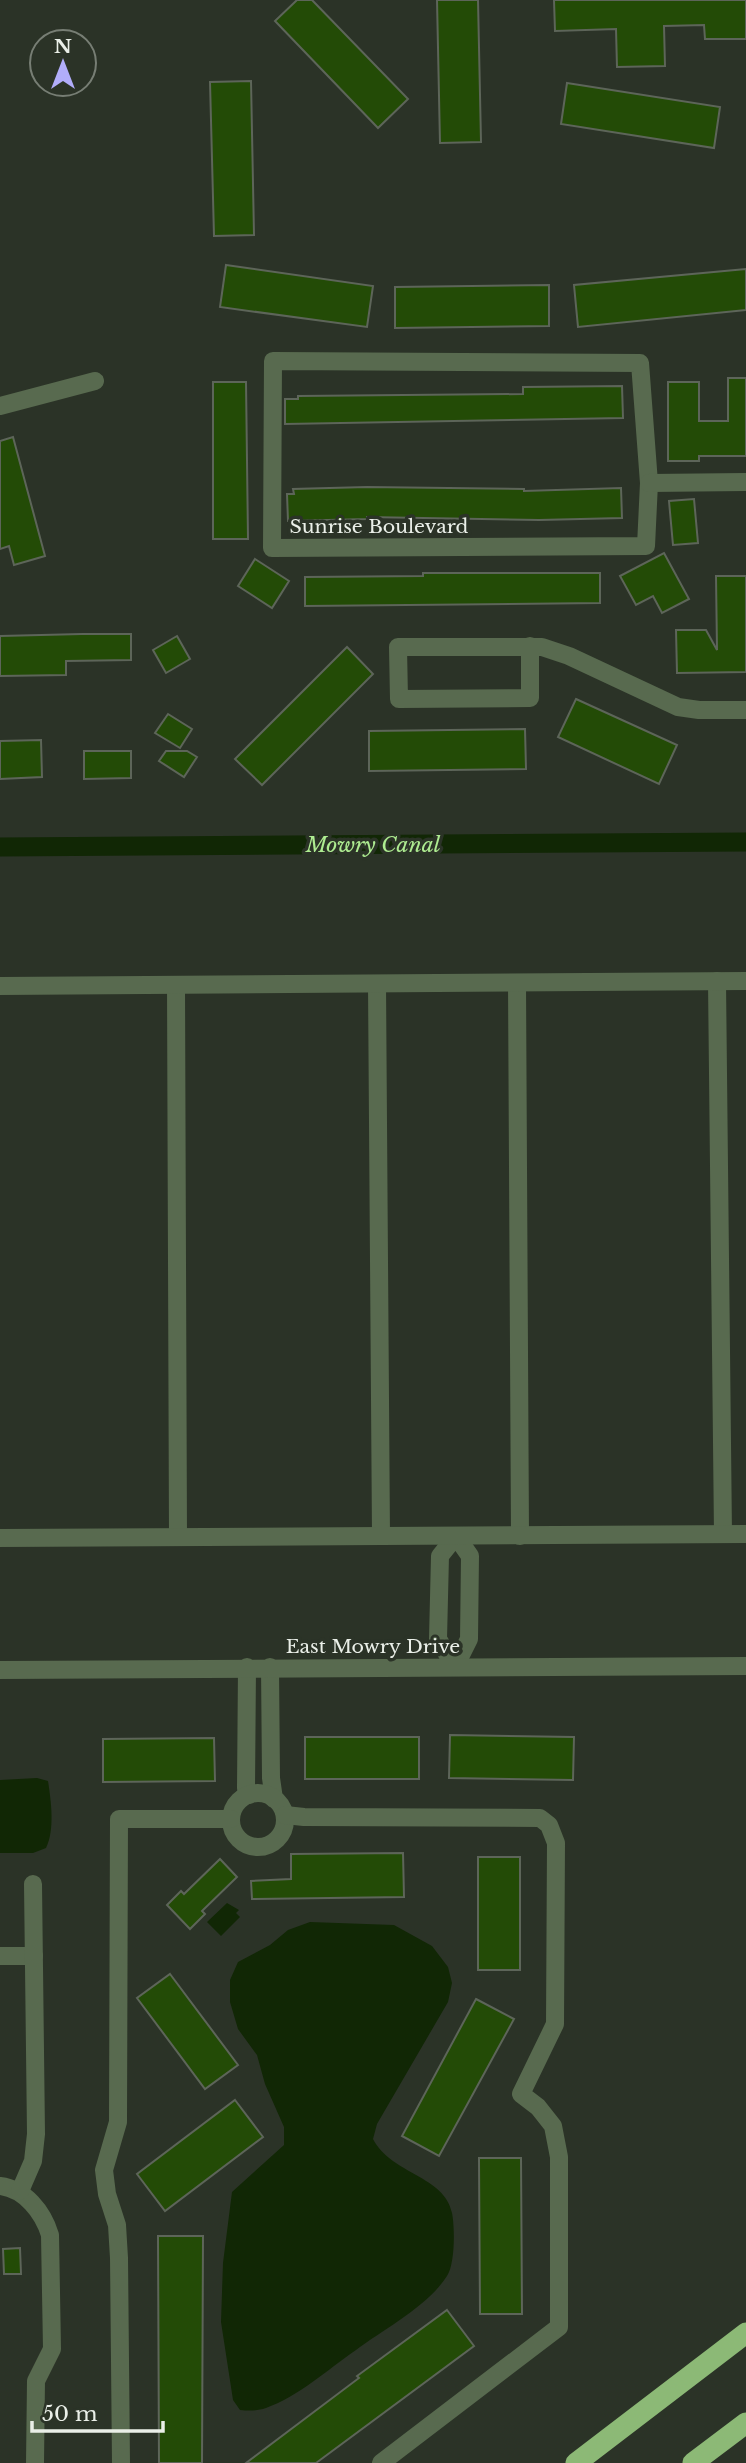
<svg xmlns="http://www.w3.org/2000/svg" width="746" height="2463" font-family="'Libre Baskerville',serif">
<rect width="100%" height="100%" fill="#2b3327"/>
<g fill="#112705">
<path d="M 37,1778 L 48,1781 C 51,1801 55,1829 46,1848 L 33,1853 L 0,1853 L 0,1780 Z"/>
<path d="M 227,1903 L 239,1910 L 236,1913 L 240,1917 L 221,1936 L 207,1922 Z"/>
<path d="M 310,1922 L 394,1925 L 432,1946 L 448,1967 L 452,1983 L 448,2002 L 377,2124 L 373,2139 C 391,2174 445,2176 452,2213 C 455,2228 455,2264 447,2276 C 428,2306 384,2329 356,2350 C 327,2370 299,2396 266,2408 C 257,2411 249,2411 240,2410 L 233,2400 L 221,2322 L 223,2263 L 232,2192 L 284,2145 L 284,2127 L 265,2084 L 257,2055 L 238,2029 L 230,2002 L 230,1980 L 238,1962 L 270,1945 L 288,1930 Z"/>
</g>
<g fill="none" stroke-linecap="round" stroke-linejoin="round">
<path stroke="#112705" stroke-width="19" d="M 0,847 L 746,842"/>
</g>
<g fill="#234b06" stroke="#5d6559" stroke-width="2">
<path d="M 297,0 L 312,0 L 408,99 L 378,128 L 275,21 Z"/>
<path d="M 437,0 L 478,0 L 481,142 L 440,143 Z"/>
<path d="M 554,0 L 746,0 L 746,39 L 705,39 L 704,25 L 664,26 L 665,66 L 617,67 L 616,29 L 555,31 Z"/>
<path d="M 251,81 L 254,235 L 214,236 L 210,82 Z"/>
<path d="M 567,83 L 720,107 L 714,148 L 561,124 Z"/>
<path d="M 226,265 L 373,286 L 367,327 L 220,307 Z"/>
<path d="M 746,269 L 746,310 L 578,327 L 574,285 Z"/>
<path d="M 549,285 L 549,326 L 395,328 L 395,287 Z"/>
<path d="M 728,378 L 746,378 L 746,456 L 699,456 L 699,461 L 668,461 L 668,382 L 699,382 L 699,421 L 728,421 Z"/>
<path d="M 213,382 L 246,382 L 248,539 L 213,539 Z"/>
<path d="M 622,386 L 623,418 L 285,424 L 285,399 L 298,399 L 298,396 L 523,394 L 523,387 Z"/>
<path d="M 13,437 L 45,556 L 14,565 L 9,546 L 0,549 L 0,441 Z"/>
<path d="M 367,487 L 524,489 L 524,491 L 621,488 L 622,518 L 539,520 L 367,517 L 367,519 L 288,521 L 287,494 L 294,494 L 293,489 Z"/>
<path d="M 694,499 L 698,543 L 673,545 L 669,501 Z"/>
<path d="M 664,553 L 689,599 L 662,613 L 653,596 L 636,605 L 620,576 Z"/>
<path d="M 255,559 L 289,581 L 272,608 L 238,586 Z"/>
<path d="M 423,573 L 600,573 L 600,603 L 305,606 L 305,577 L 423,576 Z"/>
<path d="M 716,576 L 746,576 L 746,672 L 677,673 L 676,630 L 706,630 L 717,650 Z"/>
<path d="M 82,634 L 131,634 L 131,660 L 66,661 L 66,675 L 0,676 L 0,636 Z"/>
<path d="M 177,636 L 190,659 L 166,673 L 153,650 Z"/>
<path d="M 347,647 L 373,674 L 262,785 L 235,759 Z"/>
<path d="M 576,699 L 677,745 L 659,784 L 558,737 Z"/>
<path d="M 168,714 L 192,729 L 180,748 L 155,733 Z"/>
<path d="M 525,729 L 526,769 L 369,771 L 369,731 Z"/>
<path d="M 41,740 L 42,777 L 0,779 L 0,741 Z"/>
<path d="M 84,751 L 131,751 L 131,778 L 84,779 Z"/>
<path d="M 166,751 L 187,751 L 197,757 L 184,777 L 159,761 Z"/>
<path d="M 450,1735 L 574,1737 L 573,1780 L 449,1778 Z"/>
<rect x="305" y="1737" width="114" height="42"/>
<path d="M 214,1738 L 215,1781 L 103,1782 L 103,1739 Z"/>
<path d="M 403,1853 L 404,1897 L 252,1899 L 251,1881 L 291,1879 L 291,1854 Z"/>
<rect x="478" y="1857" width="42" height="113"/>
<path d="M 220,1859 L 237,1877 L 202,1911 L 205,1914 L 190,1929 L 167,1905 L 181,1891 L 184,1894 Z"/>
<path d="M 170,1974 L 238,2065 L 205,2089 L 137,1998 Z"/>
<path d="M 476,1999 L 514,2019 L 439,2156 L 402,2136 Z"/>
<path d="M 235,2100 L 263,2137 L 165,2211 L 137,2174 Z"/>
<path d="M 479,2158 L 521,2158 L 522,2314 L 480,2314 Z"/>
<path d="M 158,2236 L 203,2236 L 202,2463 L 159,2463 Z"/>
<path d="M 20,2248 L 21,2274 L 4,2274 L 3,2249 Z"/>
<path d="M 447,2310 L 474,2346 L 316,2463 L 246,2463 L 359,2378 L 357,2376 Z"/>
</g>
<g fill="none" stroke-linecap="round" stroke-linejoin="round">
<g stroke="#586a4f" stroke-width="18">
<path d="M 273,361 L 640,363 L 649,483 L 646,546 L 272,548 Z"/>
<path d="M 0,406 L 95,381"/>
<path d="M 649,483 L 746,482"/>
<path d="M 530,646 L 530,698 L 399,699 L 398,647 L 542,647 L 569,656 L 678,707 L 699,710 L 746,710"/>
<path d="M 717,981 L 723,1534"/>
<path d="M 517,983 L 520,1536"/>
<path d="M 377,984 L 381,1536"/>
<path d="M 176,985 L 178,1537"/>
<path d="M 0,986 L 746,981"/>
<path d="M 456,1536 L 470,1556 L 469,1639 L 455,1667 L 438,1639 L 440,1556 Z"/>
<path d="M 0,1538 L 746,1534"/>
<path d="M 247,1667 L 246,1788 L 249,1795"/>
<path d="M 270,1667 L 271,1778 L 274,1799"/>
<circle cx="258" cy="1820" r="27"/>
<path d="M 285,1815 L 304,1817 L 540,1818 L 549,1825 L 556,1843 L 555,2024 L 521,2094 L 538,2107 L 553,2126 L 559,2157 L 559,2327 L 381,2463"/>
<path d="M 0,1956 L 34,1956"/>
<path d="M 0,2186 C 25,2189 43,2212 50,2235 L 52,2349 L 36,2381 L 35,2463"/>
<path d="M 20,2191 L 33,2161 L 36,2134 L 33,1884"/>
<path d="M 121,2463 L 119,2258 L 117,2225 L 107,2194 L 104,2170 L 118,2122 L 119,1819 L 231,1819"/>
</g>
<path stroke="#586a4f" stroke-width="18" d="M 0,1670 L 746,1666"/>
<g stroke="#8cb976" stroke-width="21">
<path d="M 576,2463 L 746,2333"/>
<path d="M 693,2463 L 746,2423"/>
</g>
</g>
<g text-anchor="middle" stroke-width="7" stroke-linejoin="round" paint-order="stroke">
<g font-size="19" fill="#eaefe8" stroke="#2b3327">
<text x="379" y="533">Sunrise Boulevard</text>
<text x="373" y="1653">East Mowry Drive</text>
</g>
<g font-size="21" font-style="italic" fill="#aeec91" stroke="#2b3327">
<text x="373" y="852">Mowry Canal</text>
</g>
</g>
<g transform="translate(63 63)"><circle r="33" fill="#2b3327" stroke="#777e74" stroke-width="2"/>
<path d="M0-5L12 26L0 18L-12 26Z" fill="#b1adfa"/>
<text y="-10" font-size="19" font-weight="bold" text-anchor="middle" fill="#eaefe8">N</text>
</g>
<path d="M32 2421v10h131v-10" fill="none" stroke="#eaefe8" stroke-width="3.5"/>
<text x="42" y="2421" font-size="21" fill="#eaefe8" stroke="#2b3327" stroke-width="5" paint-order="stroke">50 m</text>
</svg>
